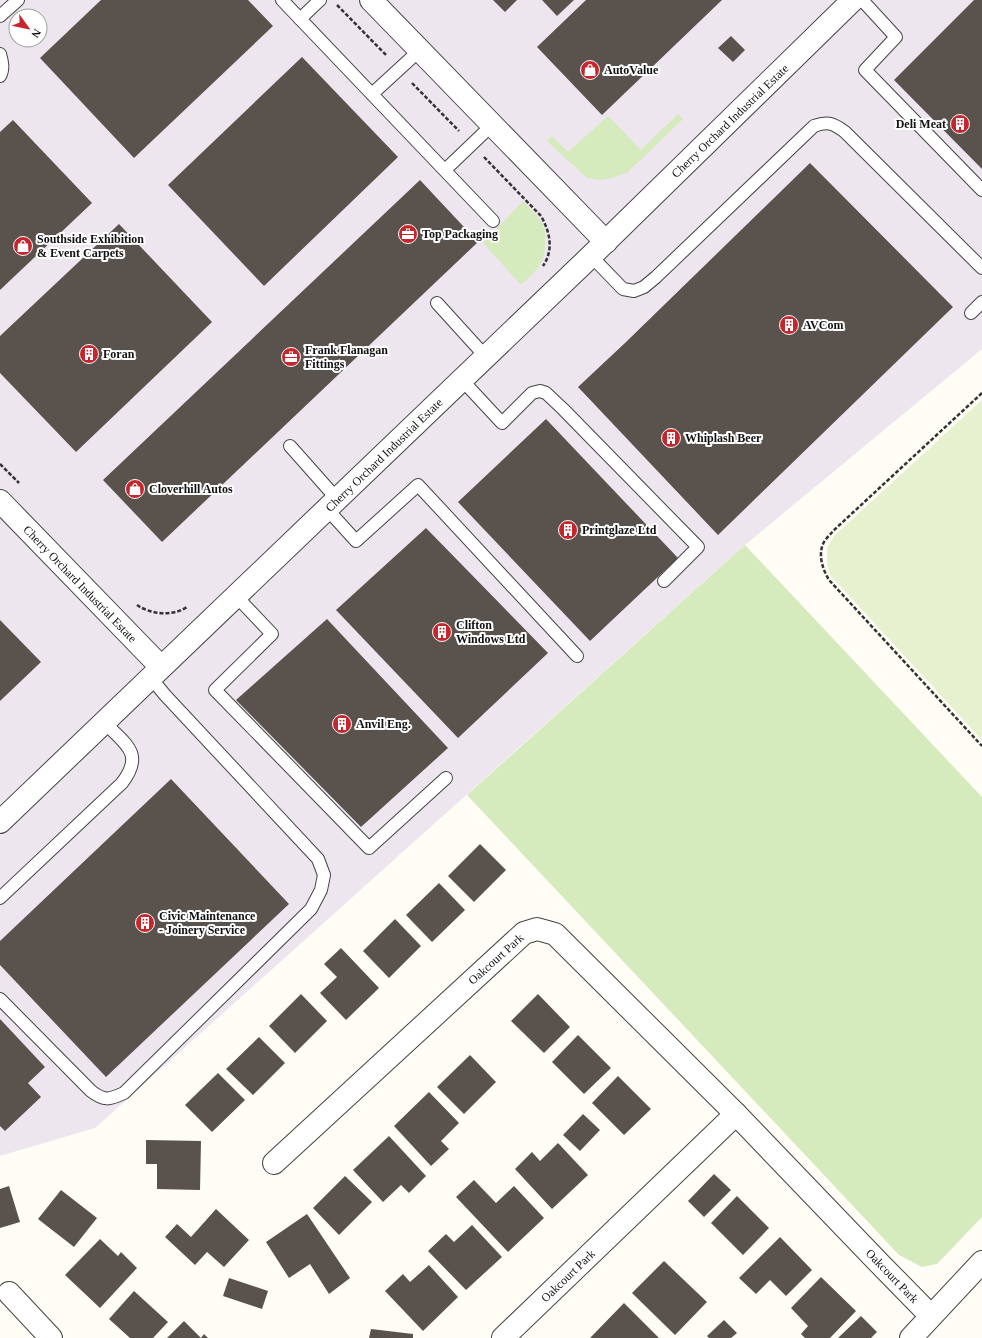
<svg xmlns="http://www.w3.org/2000/svg" width="982" height="1338" font-family="Georgia,serif">
<rect width="100%" height="100%" fill="#fffdf5"/>
<path fill="#eee6ef" fill-rule="evenodd" d="M 0,0 L 982,0 L 982,349 L 745,545 L 95,1128 L 0,1156 ZM 16,16 L 40,16 L 40,40 L 16,40 Z"/>
<g fill="#d5ebbd">
<path d="M 678,114 L 683,119 L 628,172 L 613,178 L 600,180 L 587,178 L 547,141 L 552,136 L 568,152 L 608,116 L 641,150 Z"/>
<path d="M 523,201 C 529,208 539,216 543,225 C 545,230 546,238 545,244 C 545,264 535,272 521,285 L 483,243 Z"/>
<path d="M 745,545 L 982,797 L 982,1217 L 937,1264 L 922,1267 L 899,1255 L 467,795 Z"/>
</g>
<path fill="#e6f2cf" d="M 982,400 L 982,740 L 830,575 L 827,564 L 827,548 L 834,536 Z"/>
<g fill="#5a524d">
<path d="M 101,0 L 248,0 L 273,26 L 134,158 L 40,58 Z"/>
<path d="M 493,0 L 517,0 L 505,12 Z"/>
<path d="M 542,0 L 574,0 L 557,16 Z"/>
<path d="M 586,0 L 722,0 L 602,115 L 537,47 Z"/>
<path d="M 974,0 L 982,0 L 982,169 L 894,80 Z"/>
<path d="M 731,36 L 745,50 L 733,62 L 718,48 Z"/>
<path d="M 302,57 L 398,157 L 264,286 L 168,185 Z"/>
<path d="M 13,120 L 92,203 L 0,290 L 0,132 Z"/>
<path d="M 810,163 L 953,307 L 718,535 L 578,387 L 625,343 Z"/>
<path d="M 420,180 L 478,242 L 162,542 L 103,480 Z"/>
<path d="M 119,224 L 212,322 L 76,452 L 0,373 L 0,336 Z"/>
<path d="M 546,419 L 678,558 L 590,641 L 458,502 Z"/>
<path d="M 426,528 L 548,653 L 458,738 L 336,610 Z"/>
<path d="M 327,619 L 448,748 L 361,827 L 236,700 Z"/>
<path d="M 0,620 L 41,662 L 0,701 Z"/>
<path d="M 171,779 L 289,904 L 106,1077 L 0,965 L 0,941 Z"/>
<path d="M 480,844 L 506,870 L 474,902 L 448,876 Z"/>
<path d="M 439,883 L 465,910 L 432,942 L 406,915 Z"/>
<path d="M 395,919 L 421,946 L 389,978 L 363,951 Z"/>
<path d="M 341,948 L 379,988 L 346,1020 L 320,993 L 337,977 L 324,964 Z"/>
<path d="M 301,994 L 327,1021 L 295,1053 L 269,1026 Z"/>
<path d="M 538,994 L 570,1027 L 544,1053 L 511,1021 Z"/>
<path d="M 0,1019 L 45,1067 L 28,1083 L 41,1097 L 5,1131 L 0,1126 Z"/>
<path d="M 578,1035 L 611,1068 L 584,1094 L 552,1062 Z"/>
<path d="M 259,1037 L 285,1063 L 253,1095 L 226,1069 Z"/>
<path d="M 470,1055 L 496,1082 L 464,1114 L 437,1087 Z"/>
<path d="M 218,1073 L 245,1100 L 212,1132 L 185,1105 Z"/>
<path d="M 618,1076 L 651,1109 L 624,1135 L 592,1103 Z"/>
<path d="M 429,1092 L 459,1123 L 441,1141 L 449,1149 L 431,1166 L 394,1126 Z"/>
<path d="M 583,1114 L 600,1130 L 580,1151 L 563,1135 Z"/>
<path d="M 389,1136 L 426,1176 L 409,1193 L 401,1185 L 383,1202 L 353,1170 Z"/>
<path d="M 146,1140 L 201,1141 L 200,1190 L 157,1189 L 157,1164 L 146,1164 Z"/>
<path d="M 558,1143 L 588,1175 L 552,1209 L 515,1169 L 532,1152 L 540,1161 Z"/>
<path d="M 714,1174 L 731,1190 L 704,1217 L 688,1201 Z"/>
<path d="M 345,1176 L 372,1202 L 339,1235 L 313,1208 Z"/>
<path d="M 474,1180 L 496,1203 L 514,1186 L 544,1218 L 508,1252 L 456,1197 Z"/>
<path d="M 9,1186 L 20,1222 L 0,1228 L 0,1189 Z"/>
<path d="M 61,1190 L 97,1218 L 74,1247 L 38,1219 Z"/>
<path d="M 737,1196 L 769,1228 L 743,1255 L 711,1223 Z"/>
<path d="M 216,1209 L 249,1240 L 224,1267 L 207,1252 L 195,1265 L 165,1237 L 177,1224 L 191,1237 Z"/>
<path d="M 307,1214 L 350,1278 L 329,1294 L 310,1264 L 289,1278 L 266,1242 Z"/>
<path d="M 472,1225 L 502,1257 L 466,1290 L 428,1251 L 446,1234 L 454,1242 Z"/>
<path d="M 780,1237 L 812,1270 L 786,1296 L 770,1280 L 756,1294 L 739,1278 Z"/>
<path d="M 100,1239 L 118,1256 L 121,1252 L 137,1268 L 100,1308 L 65,1275 Z"/>
<path d="M 664,1261 L 707,1302 L 675,1335 L 632,1293 Z"/>
<path d="M 429,1265 L 458,1297 L 423,1331 L 385,1291 L 403,1274 L 410,1282 Z"/>
<path d="M 821,1277 L 856,1311 L 830,1338 L 805,1338 L 801,1334 L 808,1326 L 791,1308 Z"/>
<path d="M 229,1278 L 268,1291 L 262,1309 L 223,1296 Z"/>
<path d="M 134,1291 L 168,1322 L 153,1338 L 130,1338 L 109,1319 Z"/>
<path d="M 624,1303 L 659,1338 L 590,1338 Z"/>
<path d="M 861,1316 L 877,1332 L 871,1338 L 838,1338 Z"/>
<path d="M 724,1320 L 737,1333 L 731,1338 L 709,1338 L 707,1336 Z"/>
<path d="M 184,1321 L 201,1338 L 204,1334 L 208,1338 L 167,1338 Z"/>
<path d="M 371,1329 L 413,1334 L 413,1338 L 369,1338 Z"/>
</g>
<g fill="none" stroke-linecap="round" stroke-linejoin="round">
<g stroke="#444" stroke-width="14">
<g id="service">
<path d="M 282,0 L 493,221"/>
<path d="M 862,0 L 896,37 L 865,70 L 982,190"/>
<path d="M 0,16 L 18,0"/>
<path d="M 300,19 L 320,0"/>
<path d="M 0,54 C 2,61 4,69 0,76"/>
<path d="M 372,94 L 420,50"/>
<path d="M 445,170 L 492,125"/>
<path d="M 591,256 L 623,289 L 634,291 L 644,287 L 656,277 L 814,126 C 828,121 833,123 845,132 L 982,268"/>
<path d="M 437,303 L 486,357"/>
<path d="M 971,313 L 982,302"/>
<path d="M 462,380 L 502,423 L 532,393 L 540,391 L 546,393 L 563,409 L 698,547 L 664,581"/>
<path d="M 290,446 L 337,499"/>
<path d="M 327,509 L 356,541 L 418,485 L 577,656"/>
<path d="M 236,596 L 272,634 L 215,690 L 369,848 L 446,778"/>
<path d="M 0,898 L 122,783 C 145,753 125,744 104,722"/>
<path d="M 0,999 L 91,1091 C 104,1101 109,1100 124,1093 L 311,909 L 321,890 L 324,875 L 318,859 L 165,695 L 151,678"/>
</g>
</g>
<g stroke="#444" stroke-width="24">
<g id="minor">
<path d="M 371,0 L 606,242"/>
<path d="M 0,501 L 161,667"/>
<path d="M 0,822 L 591,256 L 853,0"/>
<path d="M 274,1163 L 524,933 L 537,929 L 555,934 L 736,1114 L 881,1265 L 931,1316"/>
<path d="M 9,1293 L 51,1338"/>
<path d="M 503,1338 L 736,1114"/>
<path d="M 911,1338 L 982,1262"/>
</g>
</g>
<g stroke="#333" stroke-width="2.5" stroke-dasharray="4 2" stroke-linecap="butt">
<path d="M 337,5 L 387,56"/>
<path d="M 412,83 L 459,131"/>
<path d="M 484,157 L 541,216 C 550,232 554,250 543,266"/>
<path d="M 982,393 L 833,531 C 830,535 825,539 823,544 C 818,556 823,570 829,580 L 982,746"/>
<path d="M 0,464 L 19,483"/>
<path d="M 137,605 C 150,614 172,617 187,607"/>
</g>
<use href="#service" stroke="#fff" stroke-width="12"/>
<use href="#minor" stroke="#fff" stroke-width="22"/>
</g>
<defs>
<g id="shop-disc" transform="scale(1)"><circle r="9.5" fill="#c4262e" stroke="#fff"/><path d="M-5-2.5h2.3a2.7 3.5 0 0 1 5.4 0H5L5.5 6h-11ZM-1.5-2.5h3a1.5 2.3 0 0 0-3 0Z" fill="#fff"/></g>
<g id="building-disc" transform="scale(1)"><circle r="9.5" fill="#c4262e" stroke="#fff"/><path d="M-4-6H4V6H1V3H-1V6H-4ZM-2.5-4.3h1.7v1.8h-1.7ZM.8-4.3h1.7v1.8H.8ZM-2.5-1h1.7V.8h-1.7ZM.8-1h1.7V.8H.8Z" fill="#fff"/></g>
<g id="office-disc" transform="scale(1)"><circle r="9.5" fill="#c4262e" stroke="#fff"/><path d="M-6-3h4V-5.5h4V-3h4V5H-6ZM-1-4.5V-3h2v-1.5ZM-6 0V1H6V0Z" fill="#fff"/></g>
</defs>
<g fill-rule="evenodd">
<use href="#shop-disc" x="590" y="70"/>
<use href="#building-disc" x="960" y="124"/>
<use href="#office-disc" x="408" y="234"/>
<use href="#shop-disc" x="23" y="246"/>
<use href="#building-disc" x="789" y="325"/>
<use href="#building-disc" x="89" y="354"/>
<use href="#office-disc" x="291" y="357"/>
<use href="#building-disc" x="671" y="438"/>
<use href="#shop-disc" x="135" y="489"/>
<use href="#building-disc" x="568" y="530"/>
<use href="#building-disc" x="442" y="632"/>
<use href="#building-disc" x="342" y="724"/>
<use href="#building-disc" x="145" y="923"/>
</g>
<g text-anchor="middle" stroke-width="4" stroke-linejoin="round" paint-order="stroke">
<g font-size="12" font-weight="bold" fill="#111" stroke="#fff" text-anchor="start">
<text x="604" y="74">AutoValue</text>
<text x="946" y="128" text-anchor="end">Deli Meat</text>
<text x="422" y="238">Top Packaging</text>
<text x="37" y="243">Southside Exhibition<tspan x="37" dy="14">&amp; Event Carpets</tspan></text>
<text x="803" y="329">AVCom</text>
<text x="305" y="354">Frank Flanagan<tspan x="305" dy="14">Fittings</tspan></text>
<text x="103" y="358">Foran</text>
<text x="685" y="442">Whiplash Beer</text>
<text x="149" y="493">Cloverhill Autos</text>
<text x="582" y="534">Printglaze Ltd</text>
<text x="456" y="629">Clifton<tspan x="456" dy="14">Windows Ltd</tspan></text>
<text x="356" y="728">Anvil Eng.</text>
<text x="159" y="920">Civic Maintenance<tspan x="159" dy="14">- Joinery Service</tspan></text>
</g>
<g font-size="12" fill="#111" stroke="#fff">
<text transform="translate(730 121) rotate(-44)" y="4">Cherry Orchard Industrial Estate</text>
<text transform="translate(384 455) rotate(-44)" y="4">Cherry Orchard Industrial Estate</text>
<text transform="translate(80 584) rotate(46)" y="4">Cherry Orchard Industrial Estate</text>
<text transform="translate(496 959) rotate(-42)" y="4">Oakcourt Park</text>
<text transform="translate(568 1276) rotate(-44)" y="4">Oakcourt Park</text>
<text transform="translate(892 1276) rotate(46)" y="4">Oakcourt Park</text>
</g>
</g>
<g transform="translate(28 28) rotate(123)"><circle r="19" fill="#ffffff" stroke="#a0a0a0"/>
<path d="M0-3L7 15L0 10L-7 15Z" fill="#c4262e"/>
<text y="-6" font-size="11" font-weight="bold" text-anchor="middle" fill="#111111">N</text>
</g>
</svg>
